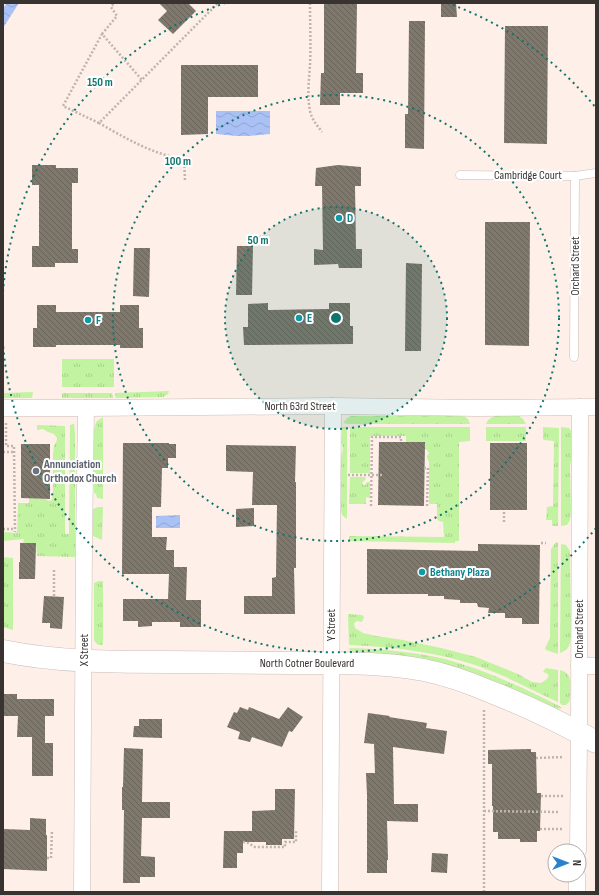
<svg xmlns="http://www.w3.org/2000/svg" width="599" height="895" font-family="'Sofia Sans Condensed',sans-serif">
<defs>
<pattern id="grass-tufts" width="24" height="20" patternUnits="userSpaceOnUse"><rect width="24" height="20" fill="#c2f3a1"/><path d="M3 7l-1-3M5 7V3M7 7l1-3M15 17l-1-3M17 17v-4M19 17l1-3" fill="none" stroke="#a7d18b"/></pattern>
<pattern id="water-waves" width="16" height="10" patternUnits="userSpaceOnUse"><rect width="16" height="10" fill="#a9c1f4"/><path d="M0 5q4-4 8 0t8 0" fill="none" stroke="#92a6d2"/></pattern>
<pattern id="building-back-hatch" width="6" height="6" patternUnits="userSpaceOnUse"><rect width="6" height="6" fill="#7f786c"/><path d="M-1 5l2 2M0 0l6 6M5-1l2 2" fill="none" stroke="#696359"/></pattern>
</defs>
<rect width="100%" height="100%" fill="#feefe8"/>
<g fill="url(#grass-tufts)">
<rect x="62" y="359" width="52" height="28"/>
<path d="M 169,391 L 168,394 L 163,397 L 116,398 L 115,393 Z"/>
<path d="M 33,392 L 32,398 L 3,398 L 3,393 Z"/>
<path d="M 62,393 L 112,393 L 113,398 L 62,398 Z"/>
<path d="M 351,416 L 461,416 C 466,416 469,419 470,424 L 348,424 L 343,423 L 347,418 Z"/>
<path d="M 496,416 L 519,416 L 523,419 L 526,424 L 486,424 C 488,419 491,417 496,416 Z"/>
<path d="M 103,417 L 103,499 L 97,498 L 96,494 L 94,493 L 94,430 L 96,422 Z"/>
<path d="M 74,424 L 75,435 L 75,557 L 37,556 L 36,543 L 23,543 L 24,539 L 3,541 L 3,532 L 17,533 L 18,503 L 29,503 L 29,498 L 46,499 L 49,501 L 52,500 L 53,493 L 53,454 L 54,446 L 57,440 L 57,438 L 54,434 L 48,432 L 43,429 L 37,430 L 37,425 L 65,426 L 65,534 L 69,534 L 70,425 Z"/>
<path d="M 342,427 L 347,427 L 347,519 L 342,515 L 341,511 L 341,456 L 343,449 L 342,444 L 341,443 L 342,435 Z"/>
<path d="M 350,427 L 470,427 L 470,441 L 459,442 L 459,541 L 455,541 L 455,543 L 349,541 L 349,536 L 442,537 L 444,537 L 443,522 L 439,521 L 437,519 L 437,504 L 429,504 L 429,462 L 427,457 L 429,453 L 427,450 L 424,449 L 425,442 L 406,442 L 406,436 L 370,436 L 370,473 L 350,473 Z"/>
<rect x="486" y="427" width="40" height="14"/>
<path d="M 543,427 L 559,428 L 558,526 L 552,526 L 552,520 L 546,520 L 547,507 L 553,506 L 554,441 L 544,440 L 543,439 Z"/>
<path d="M 561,427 L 569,428 L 571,431 L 571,461 L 570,466 L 571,511 L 570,520 L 567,525 L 561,526 Z"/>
<path d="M 350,477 L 365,477 L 366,479 L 362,483 L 363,485 L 365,485 L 367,482 L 370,482 L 370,498 L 366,497 L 366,504 L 349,504 Z"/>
<path d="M 98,507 L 103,507 L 102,540 L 93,536 L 93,509 Z"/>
<path d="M 556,542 L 558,543 L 558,654 L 546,650 L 545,648 L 550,638 L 551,549 Z"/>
<path d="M 561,544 L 566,545 L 570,551 L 571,636 C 570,645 569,650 560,653 Z"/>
<path d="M 3,557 L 13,558 L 13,630 L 3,627 Z"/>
<path d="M 99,581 L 103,581 L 103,645 C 98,645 95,644 94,639 L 94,583 Z"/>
<path d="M 348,614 L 362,615 L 364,617 L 362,622 L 357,621 L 354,623 L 355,628 L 363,633 L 376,636 L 403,640 L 441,648 L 476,657 L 518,674 L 532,682 L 541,683 L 547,679 L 549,675 L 546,673 L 543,672 L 545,669 L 546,668 L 558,670 L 558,702 C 538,693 519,683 499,674 C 451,654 401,647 349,645 Z"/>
<path d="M 351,648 C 382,649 414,652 445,659 C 486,670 524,688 561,707 L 562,708 L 558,709 L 555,708 C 522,693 489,677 454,667 L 357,653 L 351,651 L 348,649 Z"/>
<path d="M 560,670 C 574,673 570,688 570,699 L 569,702 L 566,705 L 562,705 L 560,703 Z"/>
</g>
<g fill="url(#water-waves)">
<path d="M 7,3 L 19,3 L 3,28 L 3,8 Z"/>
<path d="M 216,111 L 270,111 L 270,134 L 248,136 L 237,136 L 216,134 Z"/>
<path d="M 180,515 L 180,528 L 156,528 L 156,516 Z"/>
</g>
<g fill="url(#building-back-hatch)">
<path d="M 159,3 L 188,3 L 196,11 L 173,34 L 158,20 L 167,11 Z"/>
<path d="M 324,3 L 357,3 L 356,73 L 363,73 L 363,93 L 340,93 L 340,105 L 320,105 L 321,73 L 324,73 Z"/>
<path d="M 441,3 L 456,3 L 457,17 L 441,17 Z"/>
<path d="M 409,21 L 425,21 L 424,149 L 405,148 L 405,114 L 408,114 Z"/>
<path d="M 505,26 L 548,26 L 547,144 L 504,143 Z"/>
<path d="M 181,65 L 258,65 L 258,97 L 208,97 L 208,134 L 181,135 Z"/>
<path d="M 32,165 L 56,165 L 56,168 L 78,168 L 78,183 L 72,183 L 72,249 L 78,249 L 78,263 L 55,263 L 55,267 L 32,267 L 32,246 L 39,246 L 39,185 L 32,185 Z"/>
<path d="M 338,165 L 361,167 L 361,186 L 355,186 L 356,249 L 362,249 L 362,268 L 339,268 L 338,264 L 314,265 L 314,249 L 323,250 L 322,186 L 315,186 L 316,168 Z"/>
<path d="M 485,222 L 530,222 L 529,346 L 485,345 Z"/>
<path d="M 237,246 L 253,246 L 252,295 L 236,295 Z"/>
<path d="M 134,248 L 150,248 L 149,297 L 133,296 Z"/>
<path d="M 406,263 L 422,264 L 421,351 L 405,351 Z"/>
<path d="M 268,303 L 268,310 L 329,309 L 329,303 L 350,303 L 350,326 L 353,326 L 353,344 L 244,345 L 243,327 L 248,327 L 248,304 Z"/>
<path d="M 37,305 L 56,305 L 56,312 L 120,312 L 120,305 L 139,305 L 139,328 L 143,328 L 143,348 L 120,348 L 120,345 L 56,345 L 56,347 L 33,347 L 33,328 L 37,328 Z"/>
<path d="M 379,442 L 425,442 L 424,506 L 378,505 Z"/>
<path d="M 123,443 L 169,443 L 169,444 L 176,444 L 176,458 L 168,458 L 168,468 L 162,468 L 161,507 L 152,507 L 152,537 L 167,537 L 166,550 L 174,550 L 174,567 L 187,567 L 186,600 L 201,600 L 201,627 L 180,627 L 180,622 L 152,622 L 152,626 L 138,627 L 138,621 L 123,621 L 123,599 L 168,599 L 169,574 L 122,574 Z"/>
<rect x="490" y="443" width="37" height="67"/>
<path d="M 21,444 L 50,444 L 50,499 L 21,498 Z"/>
<path d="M 226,445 L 296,446 L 295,482 L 296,482 L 296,568 L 294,568 L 295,614 L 244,614 L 244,596 L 272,596 L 272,578 L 276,577 L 277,505 L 252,505 L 253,472 L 226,471 Z"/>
<path d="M 254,508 L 254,526 L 236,527 L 236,509 Z"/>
<path d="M 20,543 L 36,543 L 35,579 L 19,579 L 19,562 L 20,562 Z"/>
<path d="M 478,544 L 540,545 L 539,624 L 522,624 L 522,618 L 505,618 L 505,613 L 488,613 L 489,608 L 478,607 L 477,603 L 460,603 L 460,600 L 444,599 L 444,596 L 428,596 L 428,594 L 367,594 L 367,549 L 478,551 Z"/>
<path d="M 44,596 L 64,597 L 62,629 L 50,628 L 50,623 L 42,623 Z"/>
<path d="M 3,694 L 17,694 L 17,699 L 54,699 L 54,716 L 45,716 L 45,743 L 53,743 L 53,776 L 32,776 L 32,737 L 17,737 L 18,716 L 3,716 Z"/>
<path d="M 240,707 L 248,710 L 249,707 L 279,719 L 288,707 L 303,717 L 292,732 L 289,731 L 282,747 L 252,737 L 250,742 L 238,739 L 240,732 L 227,727 L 234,712 L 237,713 Z"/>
<path d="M 368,713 L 390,716 L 389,717 L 427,723 L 426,728 L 447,731 L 444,754 L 393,747 L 394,804 L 418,804 L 418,822 L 387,821 L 388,860 L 387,860 L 387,873 L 367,873 L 367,795 L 366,773 L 375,773 L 374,744 L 364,743 Z"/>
<path d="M 139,719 L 162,719 L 162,738 L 133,737 L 134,726 L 139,726 Z"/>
<path d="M 124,748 L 143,749 L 142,802 L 170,802 L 170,818 L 142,818 L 141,856 L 155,857 L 155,877 L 140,877 L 140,883 L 123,883 L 124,810 L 122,810 L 122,787 L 123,787 Z"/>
<path d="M 531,749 L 531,752 L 536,752 L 537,793 L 541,793 L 540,831 L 537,831 L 537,842 L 520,842 L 520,839 L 498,839 L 498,832 L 493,832 L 493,806 L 492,806 L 492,764 L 488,764 L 488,750 Z"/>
<path d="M 275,789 L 295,789 L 294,839 L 282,839 L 282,845 L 266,845 L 266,842 L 243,842 L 243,853 L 237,853 L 237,868 L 223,868 L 224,831 L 252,831 L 252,811 L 275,810 Z"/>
<path d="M 30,818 L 46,819 L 46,835 L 47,835 L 47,871 L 3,869 L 3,829 L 30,830 Z"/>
<path d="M 432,853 L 448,854 L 447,873 L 431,872 Z"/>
</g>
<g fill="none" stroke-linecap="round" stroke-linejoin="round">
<g stroke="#cabcb5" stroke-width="9">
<g id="lane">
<path d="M 460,175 L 575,176 L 596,173"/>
<path d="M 574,357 L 575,176"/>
</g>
</g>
<g stroke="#cabcb5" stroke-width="17">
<g id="street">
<path d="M 3,408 L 86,408 L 333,406 L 478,408 L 596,407"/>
<path d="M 579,666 L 596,666"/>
<path d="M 578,851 L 579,733 L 580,407"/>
<path d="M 82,892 L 84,544 L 86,408"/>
<path d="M 330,892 L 333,406"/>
<path d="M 577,892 L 577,875"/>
</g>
</g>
<g stroke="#cabcb5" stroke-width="23">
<path id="secondary" d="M 3,651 C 57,662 110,662 165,662 C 208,662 252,663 296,663 C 339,663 382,662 424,670 C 448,675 470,683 491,692 C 527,706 562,723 596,742"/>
</g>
<g stroke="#bfb4ae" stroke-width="2.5" stroke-dasharray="2 2" stroke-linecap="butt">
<path d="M 310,3 C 310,24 311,44 310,65 C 309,80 307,96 310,111 C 312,120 317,125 322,132"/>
<path d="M 102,34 L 117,16 L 111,7 L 114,3"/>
<path d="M 99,123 L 63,106 L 102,34 L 142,80"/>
<path d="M 185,180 L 184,159 C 154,155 125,138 99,123 L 218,3"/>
<path d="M 6,423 L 6,446 L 14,446 L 15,532"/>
<path d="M 3,452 L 14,452"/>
<path d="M 424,468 L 428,468 L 427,507"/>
<path d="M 348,475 L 383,475"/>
<path d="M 371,506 L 372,437 L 401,437 L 401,442"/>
<path d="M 504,512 L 504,522"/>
<path d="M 3,529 L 15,529"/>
<path d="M 541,543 L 546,543"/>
<path d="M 54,570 L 54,596"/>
<path d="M 536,758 L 564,757"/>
<path d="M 541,796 L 564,796"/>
<path d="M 484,811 L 558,812"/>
<path d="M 540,829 L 564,829"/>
<path d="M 243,842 L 248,843 L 255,847 L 285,847 L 285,842 L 296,842 L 296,830"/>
<path d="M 47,858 L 51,858 L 52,830"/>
<path d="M 484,892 L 484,709"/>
</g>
<use href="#lane" stroke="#fff" stroke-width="8"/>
<use href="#street" stroke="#fff" stroke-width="16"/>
<use href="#secondary" stroke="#fff" stroke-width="22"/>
</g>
<circle cx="336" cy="318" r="111" fill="#0f766e" fill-opacity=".12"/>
<g fill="none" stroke="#0f766e" stroke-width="2" stroke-dasharray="2 4">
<circle cx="336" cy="318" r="111"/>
<circle cx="336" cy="318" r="223"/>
<path d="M596 528A334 334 0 0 1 3 344M3 292A334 334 0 0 1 225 3M447 3A334 334 0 0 1 596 108"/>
</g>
<g fill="#0f9aa8" stroke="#fff" stroke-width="1.5">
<circle cx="339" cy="218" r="4"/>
<circle cx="299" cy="318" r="4"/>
<circle cx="88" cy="320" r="4"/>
<circle cx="422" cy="572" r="4"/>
</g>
<circle fill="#6b7280" stroke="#fff" stroke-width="1.5" cx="36" cy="471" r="4"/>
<g text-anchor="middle" stroke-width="4" stroke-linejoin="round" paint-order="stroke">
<g font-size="12" fill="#383330" stroke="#fff">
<text x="528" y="179">Cambridge Court</text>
<text transform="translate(575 266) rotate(-90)" y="4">Orchard Street</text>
<text x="300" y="410">North 63rd Street</text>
<text transform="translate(331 625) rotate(-90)" y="4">Y Street</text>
<text transform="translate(579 629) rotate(-90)" y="4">Orchard Street</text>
<text transform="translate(84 650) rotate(-90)" y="4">X Street</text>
<text x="307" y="667">North Cotner Boulevard</text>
</g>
<g font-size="12" font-weight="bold" fill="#0d838f" stroke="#fff" text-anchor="start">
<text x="347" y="222">D</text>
<text x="307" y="322">E</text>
<text x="96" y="324">F</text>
<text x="430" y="576">Bethany Plaza</text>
</g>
<g font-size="12" font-weight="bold" fill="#5b616d" stroke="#fff" text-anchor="start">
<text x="44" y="468">Annunciation<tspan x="44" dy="14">Orthodox Church</tspan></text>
</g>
</g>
<circle cx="336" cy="318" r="6" fill="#0f766e" stroke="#fff" stroke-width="2"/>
<g font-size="12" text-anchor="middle" font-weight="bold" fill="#0f766e" stroke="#fff" stroke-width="4" stroke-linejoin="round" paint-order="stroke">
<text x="100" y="86">150 m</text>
<text x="178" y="165">100 m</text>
<text x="258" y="244">50 m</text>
</g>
<rect width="599" height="895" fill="none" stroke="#383330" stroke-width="8"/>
<g transform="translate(567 863) rotate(90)"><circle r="19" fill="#ffffff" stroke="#afadac"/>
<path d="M0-3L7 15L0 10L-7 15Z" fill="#2a82cf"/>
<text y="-6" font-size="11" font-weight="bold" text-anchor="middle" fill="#383330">N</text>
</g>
</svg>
